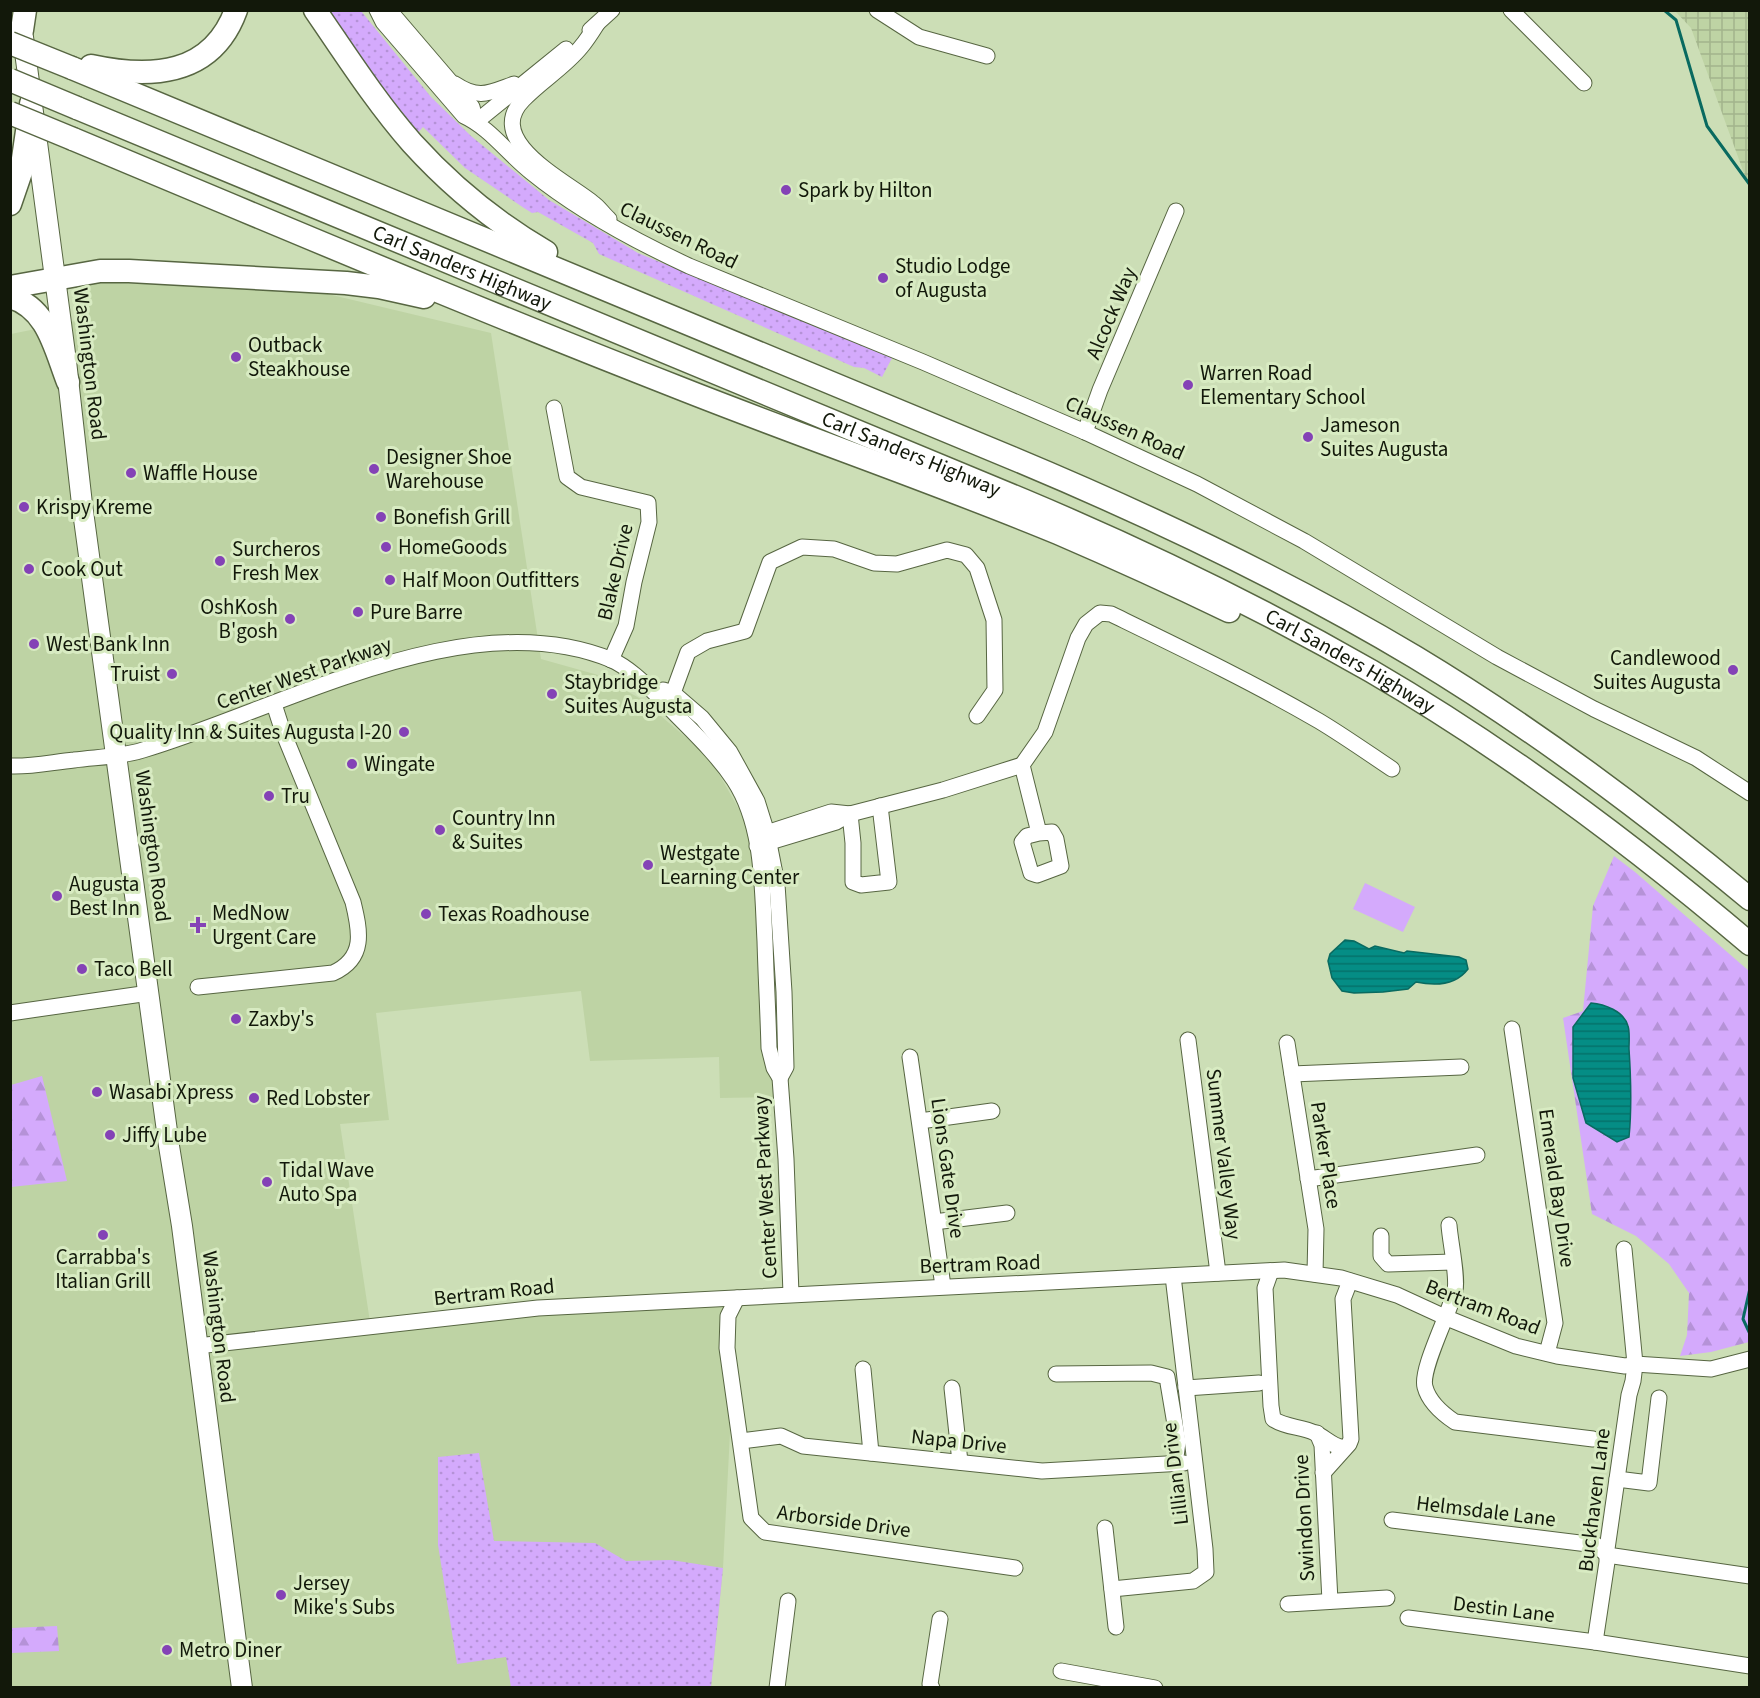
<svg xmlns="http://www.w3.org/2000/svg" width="1760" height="1698" font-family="'Source Sans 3',sans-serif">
<defs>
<pattern id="industrial-grid" width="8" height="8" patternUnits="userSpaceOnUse" patternTransform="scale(1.5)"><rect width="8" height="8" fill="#bed3a4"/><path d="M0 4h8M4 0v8" fill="none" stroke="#a2b48c"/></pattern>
<pattern id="grass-dots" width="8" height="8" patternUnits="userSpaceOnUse" patternTransform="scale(1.5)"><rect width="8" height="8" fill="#d4aafc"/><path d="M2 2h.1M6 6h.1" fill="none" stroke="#b592d7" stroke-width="1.8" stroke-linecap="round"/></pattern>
<pattern id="forest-firs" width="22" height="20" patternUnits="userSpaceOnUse" patternTransform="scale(1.5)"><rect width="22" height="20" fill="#d4aafc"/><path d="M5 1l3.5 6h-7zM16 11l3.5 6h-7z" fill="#b592d7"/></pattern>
<pattern id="water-rules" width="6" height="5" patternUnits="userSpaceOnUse" patternTransform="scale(1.5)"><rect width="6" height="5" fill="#058d85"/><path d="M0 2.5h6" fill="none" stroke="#05726b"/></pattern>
</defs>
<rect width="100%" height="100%" fill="#ccdeb6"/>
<path fill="#bed3a4" d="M 87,282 L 311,290 L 491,333 L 541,659 L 598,675 L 641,699 L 710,758 L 749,827 L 758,875 L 775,1097 L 720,1098 L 719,1057 L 590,1061 L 581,991 L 376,1013 L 389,1120 L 340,1124 L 370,1322 L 737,1298 L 723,1568 L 711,1687 L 11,1687 L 11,334 L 80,320 L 78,300 Z"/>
<path fill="url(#industrial-grid)" d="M 1675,11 L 1749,11 L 1749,187 L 1691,28 Z"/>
<g fill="url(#grass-dots)">
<path d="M 323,11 L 361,11 L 431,97 L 471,136 L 549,200 L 638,253 L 892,358 L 882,377 L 864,368 L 854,367 L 599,254 L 593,243 L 538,212 L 532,213 L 524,208 L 465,168 L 423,127 L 416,135 Z"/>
<path d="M 479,1453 L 494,1541 L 595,1543 L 626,1561 L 671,1560 L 723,1568 L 711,1687 L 511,1687 L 506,1657 L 457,1664 L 438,1545 L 438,1457 Z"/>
</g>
<g fill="url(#forest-firs)">
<path d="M 1614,856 L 1635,872 L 1749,971 L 1749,1342 L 1711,1352 L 1680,1356 L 1687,1335 L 1689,1293 L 1669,1264 L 1636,1236 L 1592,1214 L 1563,1018 L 1583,1011 L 1593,906 Z"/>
<path d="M 42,1076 L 67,1181 L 11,1187 L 11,1085 Z"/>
<path d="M 57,1626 L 59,1651 L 11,1653 L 11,1628 Z"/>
</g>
<path fill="#d4aafc" d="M 1365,883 L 1415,907 L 1403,932 L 1353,909 Z"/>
<g fill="url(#water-rules)" stroke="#096a60" stroke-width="1.5">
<path d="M 1345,940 L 1354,941 L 1369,949 L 1375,946 L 1404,953 L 1407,951 L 1459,957 L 1466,960 L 1468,969 C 1456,985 1435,986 1416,982 L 1408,989 L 1383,992 L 1354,993 L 1342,991 L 1332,978 L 1328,961 L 1330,954 Z"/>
<path d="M 1591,1003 C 1604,1004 1624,1011 1628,1026 C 1630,1032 1629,1042 1629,1049 C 1631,1079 1632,1107 1629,1137 L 1617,1142 L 1586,1123 L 1573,1078 L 1573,1027 Z"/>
</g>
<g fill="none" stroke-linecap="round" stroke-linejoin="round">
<g stroke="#096a60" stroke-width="3">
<path d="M 1664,10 L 1676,20 L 1707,126 L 1750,185"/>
<path d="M 1750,1288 L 1743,1319 L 1750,1334"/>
</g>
<g stroke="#576642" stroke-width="17">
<g id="minor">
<path d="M 377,10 L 383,22 L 464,116 C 490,128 508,154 531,172 C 579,211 633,240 689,266 L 923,362 L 1085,432 L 1197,484 L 1304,541 L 1497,657 L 1594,709 L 1696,758 L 1750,793"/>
<path d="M 389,10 L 472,107 L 476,122"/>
<path d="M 877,10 L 919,37 L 987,56"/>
<path d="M 1511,10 L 1584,83"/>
<path d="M 597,24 C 592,32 587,40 581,47 C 565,67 541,81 523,100 C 483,141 566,181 593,203 C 599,207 603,214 609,219"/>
<path d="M 590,30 L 612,10"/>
<path d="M 455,84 C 479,100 489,93 514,84"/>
<path d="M 476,122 L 566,49"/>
<path d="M 554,408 L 567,477 L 581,487 L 648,503 L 649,522 L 634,582 L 626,626 L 611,660"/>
<path d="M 1085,432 L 1100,390 L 1176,211"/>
<path d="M 663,690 L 673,693 L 702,718 L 730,752 L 757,801 L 767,833 L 777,884 L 784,992 L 786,1067 L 780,1078"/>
<path d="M 673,693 L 688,652 L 707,641 L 745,631 L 770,562 L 802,547 L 834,549 L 874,563 L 897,564 L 947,550 L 966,555 L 977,568 L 994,620 L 995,690 L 977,716"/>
<path d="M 1022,765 L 1039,833 L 1052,832 L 1056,839 L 1061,866 L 1037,875 L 1031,873 L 1022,842 L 1027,836 L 1039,833"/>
<path d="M 10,766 C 32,767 53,762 74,760 C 98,757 121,757 143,750 C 282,709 467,600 612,660 C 631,669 647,686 662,700 C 686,726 714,750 734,780 C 764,826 762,888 765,941 C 766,977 768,1012 769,1048 L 774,1068 L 780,1078 L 786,1159 L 791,1294"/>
<path d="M 850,814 L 853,843 L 853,882 L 861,885 L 889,882 L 880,806"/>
<path d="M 763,834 L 831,812 L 850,814"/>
<path d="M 757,846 L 836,822 L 850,814 L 943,790 L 1022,765 L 1045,732 L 1078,638 L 1086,624 L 1100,613 L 1111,614 C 1181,648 1252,682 1319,721 C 1344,736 1368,753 1392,769"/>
<path d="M 198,987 L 333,973 C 366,958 360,931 353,902 L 283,732 L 274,704"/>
<path d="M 10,1013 L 149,993"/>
<path d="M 1512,1029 L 1555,1323 L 1547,1353"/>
<path d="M 1188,1040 L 1218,1273"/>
<path d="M 1287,1043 L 1316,1229 L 1315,1274"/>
<path d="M 910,1057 L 943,1286"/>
<path d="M 1292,1074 L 1461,1067"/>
<path d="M 920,1121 L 992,1111"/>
<path d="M 1308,1179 L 1477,1155"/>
<path d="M 934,1222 L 1007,1213"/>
<path d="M 1449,1225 C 1450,1241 1458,1277 1455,1290 C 1450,1313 1420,1369 1425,1387 C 1429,1402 1443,1414 1455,1422 L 1593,1439"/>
<path d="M 1381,1236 L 1381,1256 L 1388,1264 L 1453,1262"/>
<path d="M 1271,1271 L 1265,1288 L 1271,1406 L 1273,1419 C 1286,1428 1301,1426 1315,1433 C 1325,1437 1335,1449 1345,1447"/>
<path d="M 737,1298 L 728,1316 L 727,1348 L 751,1518 L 765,1532 L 1015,1568"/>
<path d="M 197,1346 L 538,1308 L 1284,1270 L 1341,1278 L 1397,1295 L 1447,1318 L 1516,1346 L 1557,1356 L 1625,1366 L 1635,1364 L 1711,1369 L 1750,1359"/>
<path d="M 863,1369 L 871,1453"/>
<path d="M 1056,1374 L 1151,1373 L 1167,1377 L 1178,1442 L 1175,1464"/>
<path d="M 952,1388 L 960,1462"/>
<path d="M 1186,1388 L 1259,1383"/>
<path d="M 1317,1433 L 1322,1445 L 1330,1601"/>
<path d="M 741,1441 L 781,1436 L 803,1446 L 1042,1471 L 1184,1463"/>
<path d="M 1323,1473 L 1349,1444 L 1351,1439 L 1343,1299 L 1350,1281"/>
<path d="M 1617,1479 L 1649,1483 L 1659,1398"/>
<path d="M 1392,1520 L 1596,1545 L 1607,1555 L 1750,1576"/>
<path d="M 1105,1528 L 1116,1627"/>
<path d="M 1112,1589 L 1193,1581 L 1206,1572 L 1205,1549 L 1173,1276"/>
<path d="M 1288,1604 L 1387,1598"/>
<path d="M 1408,1618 L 1595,1642 L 1750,1666"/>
<path d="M 1595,1642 L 1607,1562 L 1607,1549 L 1629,1395 L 1633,1381 L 1635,1364 L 1624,1249"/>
<path d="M 1061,1671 L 1155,1688"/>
<path d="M 777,1688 L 788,1601"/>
<path d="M 932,1688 L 930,1684 L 940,1619"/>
</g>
</g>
<g stroke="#576642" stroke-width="22">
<path id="major" d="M 23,37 L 66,361 L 82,504 L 169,1146 L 182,1226 L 242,1688"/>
</g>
<g stroke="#576642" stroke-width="25">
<g id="highway">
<path d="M 315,10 C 346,55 376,102 412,143 C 451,186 496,223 546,252"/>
<path d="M 22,30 L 25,10"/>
<path d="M 91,66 C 151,79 212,76 236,10"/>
<path d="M 72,68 L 1012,458 C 1151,516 1286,580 1415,657 C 1533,728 1644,811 1750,899"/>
<path id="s1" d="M 77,108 L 1025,501 C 1144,551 1259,607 1371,671 C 1505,749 1631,843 1750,944"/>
<path d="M 73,139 C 274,223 474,308 677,387 C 803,437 932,481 1058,533 C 1116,558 1173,584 1229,611"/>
<path d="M 10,204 L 21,172 L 31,104"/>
<path d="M 10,287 L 100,271 L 129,271 L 346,283 L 379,287 L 424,297"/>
<path d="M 10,297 C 48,308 55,349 68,382"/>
</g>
</g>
<use href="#minor" stroke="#fff" stroke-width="15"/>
<use href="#major" stroke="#fff" stroke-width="20"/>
<use href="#highway" stroke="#fff" stroke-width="22"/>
<g stroke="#576642" stroke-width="25" stroke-linecap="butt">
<g id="highway-bridge">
<path d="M 10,43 L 72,68"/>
<path d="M 10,80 L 77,108"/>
<path d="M 10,113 L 73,139"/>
</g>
</g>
<use href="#highway-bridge" stroke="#fff" stroke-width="22"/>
</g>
<g fill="#8442b6" stroke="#d8ebc2" stroke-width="2">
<circle cx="786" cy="190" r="6"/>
<circle cx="883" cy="278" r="6"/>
<circle cx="236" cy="357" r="6"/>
<circle cx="1188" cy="385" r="6"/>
<circle cx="1308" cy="437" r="6"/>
<circle cx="374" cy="469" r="6"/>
<circle cx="131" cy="473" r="6"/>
<circle cx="24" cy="507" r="6"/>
<circle cx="381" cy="517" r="6"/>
<circle cx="386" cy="547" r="6"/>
<circle cx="220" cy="561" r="6"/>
<circle cx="29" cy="569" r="6"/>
<circle cx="390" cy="580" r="6"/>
<circle cx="358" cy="612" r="6"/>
<circle cx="290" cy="619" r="6"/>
<circle cx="34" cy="644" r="6"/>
<circle cx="1733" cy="670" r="6"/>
<circle cx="172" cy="674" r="6"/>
<circle cx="552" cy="694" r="6"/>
<circle cx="404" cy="732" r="6"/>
<circle cx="352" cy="764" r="6"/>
<circle cx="269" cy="796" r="6"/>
<circle cx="440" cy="830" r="6"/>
<circle cx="648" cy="865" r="6"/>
<circle cx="57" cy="896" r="6"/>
<circle cx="426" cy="914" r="6"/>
<path d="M195 916h6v6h6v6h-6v6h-6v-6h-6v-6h6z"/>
<circle cx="82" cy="969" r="6"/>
<circle cx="236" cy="1019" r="6"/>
<circle cx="97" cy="1092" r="6"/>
<circle cx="254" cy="1098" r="6"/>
<circle cx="110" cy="1135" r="6"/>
<circle cx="267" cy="1182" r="6"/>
<circle cx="103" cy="1235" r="6"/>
<circle cx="281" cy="1595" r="6"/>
<circle cx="167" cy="1650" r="6"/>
</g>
<g text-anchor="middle" stroke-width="6" stroke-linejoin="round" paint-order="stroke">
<g font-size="21" fill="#12180a" stroke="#d8ebc2" text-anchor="start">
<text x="798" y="197">Spark by Hilton</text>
<text x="895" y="273">Studio Lodge<tspan x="895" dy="24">of Augusta</tspan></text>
<text x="248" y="352">Outback<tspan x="248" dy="24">Steakhouse</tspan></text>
<text x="1200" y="380">Warren Road<tspan x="1200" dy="24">Elementary School</tspan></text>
<text x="1320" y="432">Jameson<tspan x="1320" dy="24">Suites Augusta</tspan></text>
<text x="386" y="464">Designer Shoe<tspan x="386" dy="24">Warehouse</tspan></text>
<text x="143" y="480">Waffle House</text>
<text x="36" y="514">Krispy Kreme</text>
<text x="393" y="524">Bonefish Grill</text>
<text x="398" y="554">HomeGoods</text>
<text x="232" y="556">Surcheros<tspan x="232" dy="24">Fresh Mex</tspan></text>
<text x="41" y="576">Cook Out</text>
<text x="402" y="587">Half Moon Outfitters</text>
<text x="278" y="614" text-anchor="end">OshKosh<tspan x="278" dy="24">B'gosh</tspan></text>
<text x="370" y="619">Pure Barre</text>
<text x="46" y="651">West Bank Inn</text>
<text x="1721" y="665" text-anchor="end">Candlewood<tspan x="1721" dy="24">Suites Augusta</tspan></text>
<text x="160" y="681" text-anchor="end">Truist</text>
<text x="564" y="689">Staybridge<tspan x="564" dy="24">Suites Augusta</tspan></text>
<text x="392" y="739" text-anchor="end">Quality Inn &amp; Suites Augusta I-20</text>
<text x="364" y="771">Wingate</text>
<text x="281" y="803">Tru</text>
<text x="452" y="825">Country Inn<tspan x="452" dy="24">&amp; Suites</tspan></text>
<text x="660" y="860">Westgate<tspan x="660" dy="24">Learning Center</tspan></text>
<text x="69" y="891">Augusta<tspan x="69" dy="24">Best Inn</tspan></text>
<text x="212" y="920">MedNow<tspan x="212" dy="24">Urgent Care</tspan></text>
<text x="438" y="921">Texas Roadhouse</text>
<text x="94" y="976">Taco Bell</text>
<text x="248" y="1026">Zaxby's</text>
<text x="109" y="1099">Wasabi Xpress</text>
<text x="266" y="1105">Red Lobster</text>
<text x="122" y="1142">Jiffy Lube</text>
<text x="279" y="1177">Tidal Wave<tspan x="279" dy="24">Auto Spa</tspan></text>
<text x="103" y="1264" text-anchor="middle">Carrabba's<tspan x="103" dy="24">Italian Grill</tspan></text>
<text x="293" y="1590">Jersey<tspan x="293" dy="24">Mike's Subs</tspan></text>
<text x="179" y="1657">Metro Diner</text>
</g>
<g font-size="21" fill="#12180a" stroke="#d8ebc2">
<text transform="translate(679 235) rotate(26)" y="7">Claussen Road</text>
<text dy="7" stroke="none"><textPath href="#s1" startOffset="417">Carl Sanders Highway</textPath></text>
<text transform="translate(1111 313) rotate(-67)" y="7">Alcock Way</text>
<text transform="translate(90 364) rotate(83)" y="7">Washington Road</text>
<text transform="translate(1125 428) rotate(24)" y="7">Claussen Road</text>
<text dy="7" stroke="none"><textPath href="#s1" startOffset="903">Carl Sanders Highway</textPath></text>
<text transform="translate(615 572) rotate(-77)" y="7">Blake Drive</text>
<text dy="7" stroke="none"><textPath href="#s1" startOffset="1389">Carl Sanders Highway</textPath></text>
<text transform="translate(304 673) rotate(-19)" y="7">Center West Parkway</text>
<text transform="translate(153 846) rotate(82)" y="7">Washington Road</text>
<text transform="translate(1224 1154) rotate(83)" y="7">Summer Valley Way</text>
<text transform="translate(1326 1155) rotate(81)" y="7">Parker Place</text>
<text transform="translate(948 1168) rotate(82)" y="7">Lions Gate Drive</text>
<text transform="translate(765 1187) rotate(-93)" y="7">Center West Parkway</text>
<text transform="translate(1557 1188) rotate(82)" y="7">Emerald Bay Drive</text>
<text transform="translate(980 1264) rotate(-2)" y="7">Bertram Road</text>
<text transform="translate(494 1292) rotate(-6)" y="7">Bertram Road</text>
<text transform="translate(1483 1307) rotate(21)" y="7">Bertram Road</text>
<text transform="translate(219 1327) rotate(83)" y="7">Washington Road</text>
<text transform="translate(959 1441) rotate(6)" y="7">Napa Drive</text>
<text transform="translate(1175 1474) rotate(-97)" y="7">Lillian Drive</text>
<text transform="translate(1594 1500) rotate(-83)" y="7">Buckhaven Lane</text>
<text transform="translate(1486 1511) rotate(7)" y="7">Helmsdale Lane</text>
<text transform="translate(1304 1518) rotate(-93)" y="7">Swindon Drive</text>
<text transform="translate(844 1521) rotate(8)" y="7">Arborside Drive</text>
<text transform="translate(1504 1609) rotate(7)" y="7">Destin Lane</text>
</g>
</g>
<rect width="1760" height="1698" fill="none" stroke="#12180a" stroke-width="24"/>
</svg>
